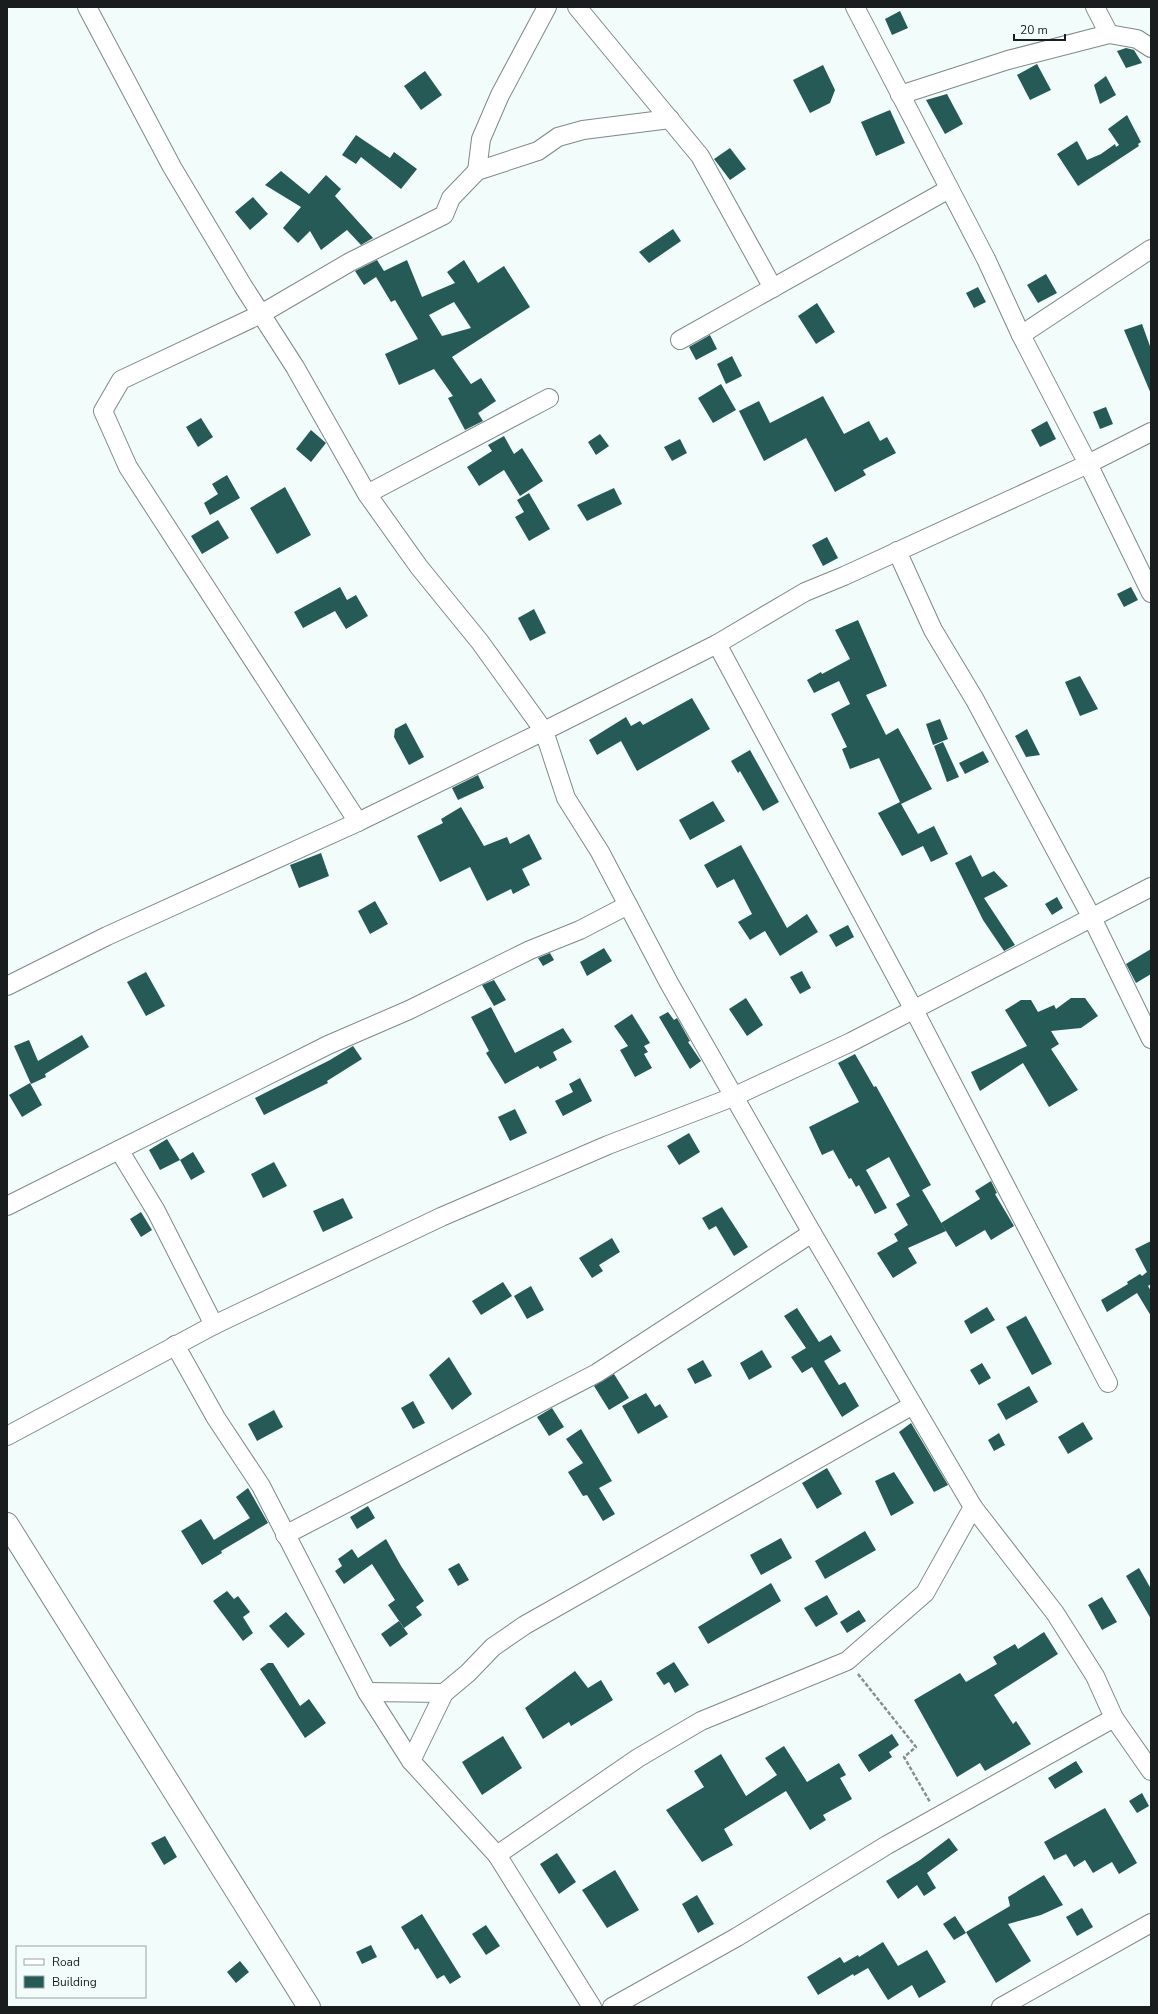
<svg xmlns="http://www.w3.org/2000/svg" width="1158" height="2014" font-family="'Nunito Sans',sans-serif">
<rect width="100%" height="100%" fill="#f1fcfb"/>
<g fill="#265a57" fill-rule="evenodd">
<path d="M 900,11 L 908,28 L 892,35 L 885,19 Z"/>
<path d="M 1126,48 L 1134,50 L 1142,63 L 1126,68 L 1117,51 Z"/>
<path d="M 1037,64 L 1051,90 L 1030,100 L 1017,75 Z"/>
<path d="M 823,65 L 835,90 L 830,103 L 810,113 L 793,80 Z"/>
<path d="M 425,71 L 442,95 L 421,110 L 404,86 Z"/>
<path d="M 1106,76 L 1116,95 L 1100,104 L 1094,85 Z"/>
<path d="M 947,94 L 963,124 L 945,134 L 926,100 Z"/>
<path d="M 890,110 L 905,143 L 876,156 L 861,122 Z"/>
<path d="M 1127,115 L 1141,142 L 1138,144 L 1139,146 L 1078,186 L 1057,154 L 1077,141 L 1087,160 L 1101,154 L 1115,144 L 1116,147 L 1119,145 L 1108,129 Z"/>
<path d="M 356,135 L 390,158 L 394,152 L 417,169 L 401,189 L 361,157 L 356,164 L 342,155 Z"/>
<path d="M 730,148 L 746,169 L 730,180 L 714,159 Z"/>
<path d="M 281,171 L 309,194 L 326,175 L 341,189 L 335,196 L 373,238 L 361,245 L 347,230 L 321,250 L 310,231 L 298,243 L 283,228 L 301,207 L 265,185 Z"/>
<path d="M 253,197 L 268,214 L 250,230 L 235,212 Z"/>
<path d="M 673,229 L 681,241 L 649,263 L 639,252 Z"/>
<path d="M 377,260 L 384,271 L 407,260 L 422,297 L 455,283 L 447,272 L 464,260 L 478,283 L 504,266 L 530,307 L 452,357 L 471,384 L 481,378 L 496,401 L 478,413 L 483,421 L 465,430 L 448,398 L 453,396 L 434,369 L 399,385 L 385,354 L 418,339 L 395,300 L 391,302 L 376,277 L 364,285 L 355,271 ZM 454,302 L 471,328 L 442,336 L 429,315 Z"/>
<path d="M 1046,274 L 1057,293 L 1038,303 L 1027,285 Z"/>
<path d="M 978,287 L 986,302 L 974,308 L 966,293 Z"/>
<path d="M 817,303 L 835,332 L 816,344 L 798,316 Z"/>
<path d="M 1142,324 L 1151,349 L 1151,394 L 1124,330 Z"/>
<path d="M 710,335 L 717,349 L 696,360 L 689,347 Z"/>
<path d="M 732,356 L 742,376 L 726,384 L 717,364 Z"/>
<path d="M 721,384 L 736,410 L 713,423 L 698,398 Z"/>
<path d="M 823,396 L 844,434 L 869,421 L 880,441 L 887,437 L 896,453 L 863,470 L 866,475 L 835,492 L 806,438 L 764,461 L 739,411 L 759,401 L 770,423 Z"/>
<path d="M 1106,407 L 1113,424 L 1100,429 L 1093,412 Z"/>
<path d="M 201,418 L 213,437 L 198,447 L 186,427 Z"/>
<path d="M 1047,421 L 1056,439 L 1040,447 L 1031,430 Z"/>
<path d="M 311,430 L 326,443 L 311,462 L 296,449 Z"/>
<path d="M 600,434 L 609,446 L 596,455 L 588,442 Z"/>
<path d="M 504,436 L 514,454 L 522,448 L 543,481 L 520,496 L 504,470 L 479,486 L 467,467 L 492,451 L 488,445 Z"/>
<path d="M 680,439 L 687,453 L 672,461 L 664,447 Z"/>
<path d="M 227,475 L 240,498 L 210,515 L 204,503 L 218,494 L 212,484 Z"/>
<path d="M 285,487 L 311,535 L 277,554 L 250,508 Z"/>
<path d="M 614,488 L 622,504 L 587,521 L 577,505 Z"/>
<path d="M 529,493 L 550,529 L 529,541 L 515,517 L 524,512 L 517,500 Z"/>
<path d="M 218,520 L 229,538 L 202,554 L 191,536 Z"/>
<path d="M 827,537 L 838,558 L 823,566 L 812,545 Z"/>
<path d="M 340,587 L 347,600 L 356,595 L 368,616 L 346,629 L 335,611 L 303,628 L 294,612 Z"/>
<path d="M 1131,587 L 1138,600 L 1124,607 L 1117,594 Z"/>
<path d="M 534,609 L 546,633 L 530,641 L 518,618 Z"/>
<path d="M 858,620 L 887,686 L 866,695 L 886,735 L 898,728 L 932,789 L 901,804 L 918,834 L 934,826 L 948,854 L 931,862 L 923,846 L 902,856 L 878,813 L 900,802 L 879,758 L 850,769 L 842,749 L 847,747 L 831,714 L 850,704 L 839,681 L 814,693 L 807,680 L 821,672 L 822,674 L 850,659 L 835,630 Z"/>
<path d="M 1080,676 L 1098,709 L 1080,716 L 1065,682 Z"/>
<path d="M 692,698 L 710,729 L 637,771 L 621,741 L 597,755 L 589,740 L 626,717 L 631,726 L 640,721 L 643,725 Z"/>
<path d="M 940,719 L 948,739 L 933,745 L 926,724 Z"/>
<path d="M 406,723 L 424,757 L 409,765 L 394,737 L 395,729 Z"/>
<path d="M 1027,729 L 1040,755 L 1026,757 L 1015,736 Z"/>
<path d="M 943,742 L 959,777 L 947,782 L 934,746 Z"/>
<path d="M 750,750 L 779,802 L 763,811 L 740,771 L 738,773 L 731,761 Z"/>
<path d="M 983,751 L 989,762 L 965,774 L 959,763 Z"/>
<path d="M 478,775 L 484,788 L 458,800 L 452,788 Z"/>
<path d="M 713,801 L 725,821 L 690,840 L 679,820 Z"/>
<path d="M 461,807 L 484,846 L 507,837 L 510,844 L 529,834 L 542,859 L 522,869 L 530,885 L 513,894 L 511,889 L 487,901 L 470,867 L 440,882 L 417,836 L 443,823 L 441,819 Z"/>
<path d="M 741,845 L 787,928 L 807,914 L 818,932 L 780,956 L 765,931 L 750,940 L 738,922 L 752,914 L 734,879 L 717,888 L 704,865 Z"/>
<path d="M 321,853 L 329,876 L 299,888 L 290,865 Z"/>
<path d="M 971,855 L 982,877 L 994,871 L 1008,886 L 984,898 L 1015,945 L 1004,951 L 983,920 L 955,863 Z"/>
<path d="M 1057,897 L 1063,908 L 1052,915 L 1045,904 Z"/>
<path d="M 375,901 L 388,924 L 370,934 L 358,911 Z"/>
<path d="M 848,925 L 854,937 L 836,947 L 829,935 Z"/>
<path d="M 604,948 L 612,961 L 587,976 L 580,962 Z"/>
<path d="M 1151,949 L 1151,974 L 1136,983 L 1126,964 Z"/>
<path d="M 550,953 L 554,960 L 543,966 L 538,958 Z"/>
<path d="M 802,971 L 811,988 L 800,994 L 790,977 Z"/>
<path d="M 146,972 L 165,1006 L 146,1016 L 127,982 Z"/>
<path d="M 494,980 L 506,1000 L 494,1006 L 482,985 Z"/>
<path d="M 746,998 L 763,1025 L 747,1036 L 729,1009 Z"/>
<path d="M 1071,998 L 1085,998 L 1098,1016 L 1081,1028 L 1051,1031 L 1059,1044 L 1051,1049 L 1078,1090 L 1049,1107 L 1023,1063 L 980,1091 L 971,1072 L 1027,1046 L 1005,1010 L 1021,1000 L 1031,1000 L 1038,1012 L 1054,1005 L 1056,1009 Z"/>
<path d="M 491,1007 L 515,1053 L 563,1028 L 572,1042 L 553,1052 L 557,1060 L 540,1069 L 538,1066 L 505,1084 L 486,1053 L 489,1051 L 471,1017 Z"/>
<path d="M 668,1012 L 674,1020 L 677,1018 L 690,1041 L 688,1042 L 701,1061 L 690,1069 L 659,1017 Z"/>
<path d="M 632,1014 L 650,1043 L 644,1046 L 648,1052 L 644,1054 L 652,1068 L 635,1077 L 620,1050 L 628,1046 L 614,1026 Z"/>
<path d="M 82,1035 L 89,1047 L 45,1074 L 46,1077 L 31,1084 L 14,1046 L 29,1040 L 38,1061 Z"/>
<path d="M 353,1046 L 362,1059 L 327,1081 L 328,1083 L 264,1115 L 255,1098 L 330,1060 Z"/>
<path d="M 855,1054 L 874,1087 L 876,1086 L 931,1185 L 922,1190 L 946,1231 L 908,1248 L 917,1263 L 893,1278 L 877,1253 L 898,1241 L 894,1234 L 908,1225 L 896,1204 L 910,1196 L 889,1157 L 866,1170 L 887,1208 L 875,1214 L 859,1185 L 856,1187 L 851,1178 L 849,1179 L 833,1150 L 822,1155 L 809,1127 L 859,1102 L 838,1063 Z"/>
<path d="M 580,1078 L 592,1101 L 563,1116 L 555,1101 L 573,1092 L 569,1084 Z"/>
<path d="M 30,1083 L 42,1105 L 22,1117 L 9,1095 Z"/>
<path d="M 515,1109 L 527,1133 L 510,1141 L 498,1117 Z"/>
<path d="M 689,1133 L 700,1152 L 679,1165 L 667,1146 Z"/>
<path d="M 167,1139 L 180,1160 L 160,1170 L 149,1150 Z"/>
<path d="M 193,1152 L 205,1172 L 191,1180 L 180,1160 Z"/>
<path d="M 274,1162 L 287,1186 L 263,1198 L 251,1174 Z"/>
<path d="M 991,1181 L 997,1193 L 995,1194 L 1014,1226 L 991,1240 L 985,1230 L 956,1247 L 941,1223 L 980,1199 L 975,1191 Z"/>
<path d="M 343,1198 L 353,1218 L 323,1232 L 313,1211 Z"/>
<path d="M 722,1207 L 748,1247 L 734,1256 L 716,1226 L 709,1230 L 702,1218 Z"/>
<path d="M 141,1212 L 152,1230 L 141,1237 L 130,1219 Z"/>
<path d="M 612,1238 L 620,1252 L 599,1265 L 603,1271 L 592,1278 L 579,1258 Z"/>
<path d="M 1151,1241 L 1151,1284 L 1148,1286 L 1151,1291 L 1151,1316 L 1137,1293 L 1107,1312 L 1101,1300 L 1128,1284 L 1127,1282 L 1140,1274 L 1142,1276 L 1147,1272 L 1135,1249 Z"/>
<path d="M 503,1282 L 512,1296 L 481,1315 L 472,1301 Z"/>
<path d="M 531,1286 L 544,1310 L 527,1319 L 514,1296 Z"/>
<path d="M 987,1307 L 995,1320 L 971,1334 L 964,1321 Z"/>
<path d="M 797,1308 L 819,1342 L 831,1335 L 841,1351 L 824,1361 L 839,1385 L 845,1382 L 859,1406 L 842,1417 L 812,1367 L 802,1373 L 791,1357 L 806,1348 L 784,1316 Z"/>
<path d="M 1026,1316 L 1052,1364 L 1032,1375 L 1006,1327 Z"/>
<path d="M 762,1350 L 772,1367 L 749,1380 L 740,1363 Z"/>
<path d="M 449,1357 L 472,1394 L 452,1410 L 429,1375 Z"/>
<path d="M 703,1360 L 712,1376 L 695,1384 L 687,1369 Z"/>
<path d="M 982,1363 L 991,1378 L 979,1385 L 970,1370 Z"/>
<path d="M 614,1374 L 629,1398 L 609,1410 L 594,1386 Z"/>
<path d="M 1029,1386 L 1038,1402 L 1006,1420 L 997,1404 Z"/>
<path d="M 646,1393 L 655,1407 L 660,1404 L 668,1417 L 638,1434 L 622,1406 Z"/>
<path d="M 413,1401 L 425,1423 L 413,1429 L 401,1408 Z"/>
<path d="M 552,1408 L 564,1427 L 549,1436 L 537,1417 Z"/>
<path d="M 274,1410 L 283,1427 L 257,1441 L 248,1424 Z"/>
<path d="M 1083,1422 L 1093,1439 L 1068,1454 L 1058,1437 Z"/>
<path d="M 911,1423 L 948,1485 L 934,1492 L 899,1432 Z"/>
<path d="M 581,1429 L 612,1481 L 599,1488 L 615,1514 L 603,1521 L 587,1495 L 583,1496 L 568,1472 L 583,1463 L 566,1439 Z"/>
<path d="M 999,1433 L 1005,1445 L 994,1451 L 988,1440 Z"/>
<path d="M 827,1468 L 842,1494 L 817,1509 L 802,1483 Z"/>
<path d="M 894,1472 L 914,1503 L 891,1516 L 875,1481 Z"/>
<path d="M 248,1488 L 268,1523 L 221,1551 L 222,1553 L 202,1565 L 181,1531 L 201,1519 L 214,1540 L 250,1518 L 236,1497 Z"/>
<path d="M 368,1506 L 375,1518 L 357,1529 L 350,1517 Z"/>
<path d="M 865,1531 L 876,1550 L 825,1579 L 815,1561 Z"/>
<path d="M 781,1538 L 792,1558 L 761,1575 L 750,1555 Z"/>
<path d="M 386,1539 L 401,1566 L 424,1601 L 416,1607 L 422,1615 L 404,1628 L 388,1605 L 395,1600 L 372,1564 L 344,1584 L 335,1571 L 342,1566 L 338,1559 L 352,1549 L 358,1558 Z"/>
<path d="M 459,1563 L 469,1580 L 458,1586 L 448,1569 Z"/>
<path d="M 1139,1568 L 1151,1589 L 1151,1619 L 1126,1576 Z"/>
<path d="M 771,1583 L 781,1601 L 708,1644 L 698,1627 Z"/>
<path d="M 227,1591 L 234,1599 L 238,1596 L 250,1612 L 243,1617 L 253,1633 L 243,1641 L 213,1601 Z"/>
<path d="M 827,1595 L 838,1614 L 816,1627 L 804,1608 Z"/>
<path d="M 1102,1597 L 1117,1622 L 1102,1630 L 1088,1605 Z"/>
<path d="M 859,1610 L 866,1621 L 847,1633 L 840,1622 Z"/>
<path d="M 286,1612 L 305,1634 L 288,1648 L 269,1626 Z"/>
<path d="M 399,1621 L 408,1634 L 390,1647 L 381,1634 Z"/>
<path d="M 1044,1632 L 1058,1654 L 994,1695 L 1013,1724 L 1016,1721 L 1031,1744 L 985,1771 L 980,1763 L 957,1777 L 914,1700 L 960,1673 L 966,1682 L 997,1664 L 993,1657 L 1015,1644 L 1018,1649 Z"/>
<path d="M 674,1662 L 689,1685 L 675,1693 L 669,1682 L 664,1685 L 656,1673 Z"/>
<path d="M 268,1663 L 273,1663 L 300,1706 L 309,1699 L 326,1723 L 305,1738 L 260,1669 Z"/>
<path d="M 575,1671 L 588,1688 L 601,1680 L 613,1700 L 571,1726 L 569,1722 L 543,1739 L 525,1708 Z"/>
<path d="M 892,1734 L 899,1745 L 889,1752 L 892,1757 L 869,1772 L 858,1755 Z"/>
<path d="M 503,1736 L 522,1768 L 482,1795 L 462,1762 Z"/>
<path d="M 784,1746 L 807,1782 L 839,1763 L 846,1775 L 840,1778 L 852,1799 L 823,1815 L 826,1820 L 810,1830 L 786,1791 L 724,1829 L 733,1845 L 702,1862 L 666,1810 L 704,1787 L 694,1771 L 721,1754 L 746,1796 L 777,1775 L 765,1758 Z"/>
<path d="M 1076,1761 L 1083,1772 L 1055,1789 L 1048,1778 Z"/>
<path d="M 1142,1793 L 1149,1806 L 1137,1813 L 1129,1801 Z"/>
<path d="M 1105,1808 L 1137,1863 L 1119,1874 L 1112,1862 L 1093,1873 L 1085,1860 L 1074,1867 L 1066,1854 L 1054,1860 L 1044,1842 Z"/>
<path d="M 165,1836 L 177,1857 L 164,1865 L 151,1843 Z"/>
<path d="M 949,1838 L 958,1850 L 927,1873 L 936,1888 L 924,1896 L 917,1885 L 898,1899 L 886,1881 L 920,1860 Z"/>
<path d="M 557,1853 L 576,1882 L 559,1894 L 540,1864 Z"/>
<path d="M 615,1870 L 639,1910 L 607,1928 L 582,1890 Z"/>
<path d="M 1044,1875 L 1063,1905 L 1041,1915 L 1008,1924 L 1031,1961 L 996,1983 L 966,1932 L 1010,1906 L 1008,1897 Z"/>
<path d="M 697,1895 L 714,1924 L 698,1933 L 682,1904 Z"/>
<path d="M 1082,1908 L 1093,1927 L 1077,1936 L 1066,1917 Z"/>
<path d="M 422,1914 L 461,1977 L 450,1984 L 444,1975 L 437,1979 L 418,1948 L 415,1950 L 401,1927 Z"/>
<path d="M 955,1916 L 966,1933 L 954,1940 L 943,1924 Z"/>
<path d="M 486,1925 L 500,1946 L 486,1955 L 472,1934 Z"/>
<path d="M 883,1942 L 898,1966 L 927,1950 L 946,1982 L 919,1998 L 912,1985 L 888,2000 L 868,1968 L 854,1976 L 853,1974 L 818,1995 L 807,1977 L 840,1957 L 844,1963 L 858,1955 L 859,1957 Z"/>
<path d="M 371,1945 L 377,1957 L 362,1964 L 356,1952 Z"/>
<path d="M 240,1961 L 249,1972 L 236,1983 L 227,1972 Z"/>
</g>
<g fill="none" stroke-linecap="round" stroke-linejoin="round">
<g stroke="#7f8888" stroke-width="20">
<g id="minor">
<path d="M 87,7 L 172,167 L 243,286 L 295,367 L 367,494 L 419,567 L 480,642 L 544,731 L 717,644 L 805,592 L 844,576 L 1088,464 L 1151,432"/>
<path d="M 577,7 L 700,156 L 773,288"/>
<path d="M 855,7 L 986,259 L 1021,335 L 1088,464 L 1151,593"/>
<path d="M 1095,7 L 1109,34"/>
<path d="M 900,95 L 1008,60 L 1109,34 L 1137,39 L 1151,48"/>
<path d="M 670,119 L 583,130 L 558,137 L 538,151 L 477,171 L 451,198 L 444,215 L 350,262 L 261,314 L 121,380 L 103,411 L 128,467 L 358,822 L 544,731 L 566,798 L 600,852 L 669,983 L 812,1233 L 973,1507 L 1055,1613 L 1095,1676 L 1114,1718 L 1151,1771"/>
<path d="M 477,171 L 481,139 L 500,95 L 547,7"/>
<path d="M 1021,335 L 1151,249"/>
<path d="M 680,340 L 949,189"/>
<path d="M 367,494 L 549,398"/>
<path d="M 897,551 L 933,630 L 975,700 L 1092,918 L 1151,1039"/>
<path d="M 717,644 L 914,1010 L 1108,1383"/>
<path d="M 7,986 L 107,936 L 358,822"/>
<path d="M 119,1150 L 156,1211 L 214,1325"/>
<path d="M 7,1206 L 328,1045 L 409,1010 L 530,950 L 580,930 L 628,905"/>
<path d="M 175,1345 L 216,1418 L 261,1486 L 367,1692 L 411,1761 L 497,1855 L 592,2007"/>
<path d="M 7,1436 L 214,1325 L 441,1217 L 608,1145 L 733,1097 L 851,1042 L 1151,887"/>
<path d="M 285,1535 L 597,1373 L 812,1233"/>
<path d="M 367,1692 L 444,1693 L 468,1673 L 493,1647 L 525,1625 L 913,1405"/>
<path d="M 411,1761 L 444,1693"/>
<path d="M 497,1855 L 638,1758 L 701,1721 L 847,1661 L 925,1593 L 973,1507"/>
<path d="M 612,2007 L 737,1937 L 887,1845 L 1114,1718"/>
<path d="M 1001,2007 L 1151,1923"/>
</g>
</g>
<g stroke="#7f8888" stroke-width="24">
<path id="tertiary" d="M 7,1524 L 309,2007"/>
</g>
<path stroke="#88908f" stroke-width="2.5" stroke-dasharray="4 2" stroke-linecap="butt" d="M 858,1674 L 916,1747 L 904,1757 L 930,1802"/>
<use href="#minor" stroke="#fff" stroke-width="18"/>
<use href="#tertiary" stroke="#fff" stroke-width="22"/>
</g>
<rect width="1158" height="2014" fill="none" stroke="#191d1d" stroke-width="16"/>
<rect x="16" y="1946" width="130" height="52" fill="#f1fcfb" stroke="#9ba3a2"/>
<rect x="24" y="1959" width="20" height="6" fill="#ffffff" stroke="#9ba3a2"/>
<text x="52" y="1966" font-size="12" fill="#191d1d">Road</text>
<rect x="24" y="1976" width="20" height="12" fill="#265a57" stroke="#9ba3a2"/>
<text x="52" y="1986" font-size="12" fill="#191d1d">Building</text>
<path d="M1014 34v6h51v-6" fill="none" stroke="#191d1d" stroke-width="2"/>
<text x="1020" y="34" font-size="12" fill="#191d1d" stroke="#f1fcfb" stroke-width="3" paint-order="stroke">20 m</text>
</svg>
